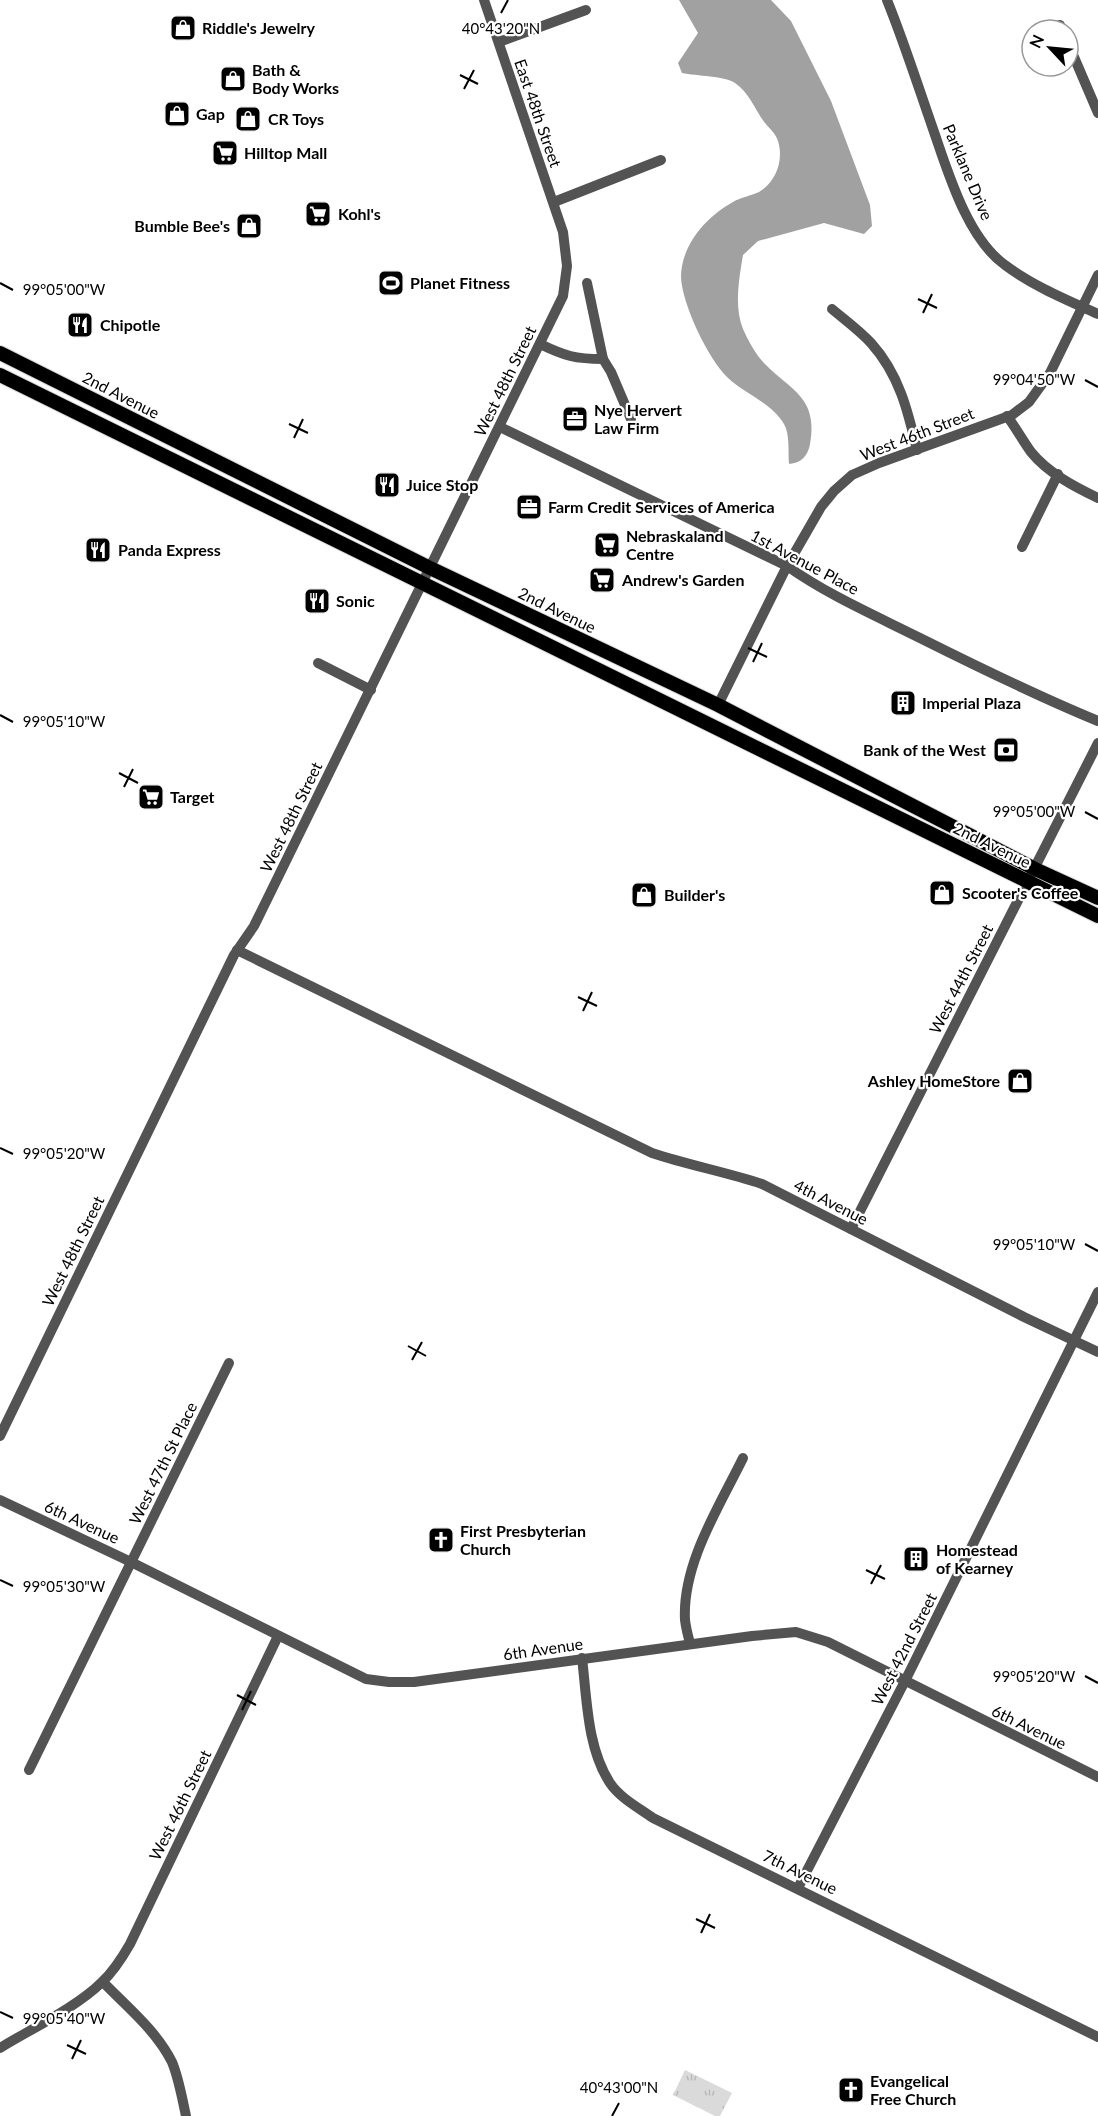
<svg xmlns="http://www.w3.org/2000/svg" width="1098" height="2116" font-family="Lato,sans-serif">
<defs>
<pattern id="park-tufts" width="24" height="20" patternUnits="userSpaceOnUse" patternTransform="scale(1.5)"><rect width="24" height="20" fill="#dadada"/><path d="M3 7l-1-3M5 7V3M7 7l1-3M15 17l-1-3M17 17v-4M19 17l1-3" fill="none" stroke="#b9b9b9"/></pattern>
</defs>
<rect width="100%" height="100%" fill="#fff"/>
<path fill="url(#park-tufts)" d="M 685,2070 L 732,2093 L 720,2116 L 715,2116 L 673,2095 Z"/>
<path fill="#a1a1a1" d="M 679,0 L 771,0 L 791,21 L 831,101 L 870,205 L 872,226 L 864,234 L 824,223 L 758,241 L 743,255 C 739,279 734,307 743,329 C 749,342 755,354 766,365 C 793,392 818,398 810,444 C 808,456 801,463 789,464 C 788,452 790,434 784,424 C 772,403 745,394 728,378 C 708,359 682,304 681,277 C 681,245 707,216 733,202 C 741,197 751,196 759,192 C 776,182 784,160 778,141 C 776,134 769,128 765,123 C 755,110 749,92 735,83 C 726,76 696,76 682,73 L 678,63 L 698,33 Z"/>
<g fill="none" stroke-linecap="round" stroke-linejoin="round">
<g stroke="#dbdbdb" stroke-width="16">
<g id="major">
<path d="M 0,353 L 430,568 L 718,705 L 1035,869 L 1098,898"/>
<path d="M 0,375 L 1098,916"/>
</g>
</g>
<g stroke="#535353" stroke-width="10">
<path d="M 887,0 C 904,42 918,86 933,129 C 948,172 967,238 1005,265 C 1033,286 1067,300 1098,314"/>
<path d="M 1060,25 L 1062,30"/>
<path d="M 499,42 L 586,10"/>
<path d="M 1068,43 L 1098,113"/>
<path d="M 554,202 L 661,160"/>
<path d="M 587,283 L 603,359 L 611,372 L 631,419"/>
<path d="M 832,309 C 845,320 860,331 871,343 C 899,374 908,411 917,450"/>
<path d="M 540,344 C 565,356 575,359 603,359"/>
<path d="M 1007,416 C 1016,428 1023,441 1031,452 C 1048,473 1075,487 1098,498"/>
<path d="M 500,427 L 787,566 C 828,595 874,615 920,638 C 978,667 1037,696 1098,721"/>
<path d="M 1022,547 L 1058,474"/>
<path d="M 318,663 L 371,690"/>
<path d="M 718,705 L 787,566 L 821,507 L 834,491 L 852,475 L 879,463 L 1012,415 L 1029,402 L 1050,373 L 1098,275"/>
<path d="M 237,950 L 652,1153 C 688,1165 726,1172 762,1184 L 1024,1317 L 1098,1352"/>
<path d="M 851,1229 L 1098,743"/>
<path d="M 0,1436 L 234,955 L 254,926 L 563,296 L 567,266 L 563,232 L 484,0"/>
<path d="M 0,1500 L 131,1562 L 366,1679 L 389,1682 L 414,1682 L 752,1636 L 796,1632 L 828,1642 L 1098,1777"/>
<path d="M 690,1643 C 688,1636 686,1628 685,1620 C 682,1564 719,1507 743,1458"/>
<path d="M 582,1658 C 587,1699 587,1748 610,1783 C 620,1798 639,1808 653,1818 L 1098,2037"/>
<path d="M 29,1770 L 229,1363"/>
<path d="M 798,1888 L 905,1681 L 1098,1292"/>
<path d="M 103,1982 C 127,2007 156,2030 172,2062 C 179,2079 182,2098 186,2116"/>
<path d="M 0,2048 C 31,2029 77,2007 102,1982 C 114,1971 122,1958 130,1944 L 278,1636"/>
</g>
<use href="#major" stroke="#000" stroke-width="14"/>
</g>
<path fill="none" stroke="#000" stroke-width="2" d="M 501,13 L 508,0M 460,75 L 478,84M 464,89 L 474,70M 0,283 L 13,290M 918,299 L 937,308M 923,313 L 932,294M 1085,380 L 1098,387M 289,424 L 308,433M 294,438 L 303,419M 748,648 L 767,657M 753,662 L 762,643M 0,715 L 13,722M 119,773 L 138,783M 124,787 L 133,769M 1085,812 L 1098,819M 578,997 L 597,1006M 583,1011 L 592,992M 0,1148 L 13,1154M 1085,1244 L 1098,1251M 408,1346 L 426,1356M 412,1360 L 422,1342M 866,1570 L 885,1579M 0,1580 L 13,1586M 871,1584 L 881,1565M 1085,1676 L 1098,1683M 237,1695 L 256,1705M 242,1710 L 251,1691M 696,1919 L 715,1928M 701,1933 L 710,1914M 0,2012 L 13,2018M 67,2045 L 86,2054M 72,2059 L 81,2040M 612,2116 L 619,2103"/>
<defs>
<g id="shop-square" transform="scale(1.35)"><rect x="-9" y="-9" width="18" height="18" rx="4" fill="#000" stroke="#fff"/><path d="M-5-2.5h2.3a2.7 3.5 0 0 1 5.4 0H5L5.5 6h-11ZM-1.5-2.5h3a1.5 2.3 0 0 0-3 0Z" fill="#fff"/></g>
<g id="supermarket-square" transform="scale(1.35)"><rect x="-9" y="-9" width="18" height="18" rx="4" fill="#000" stroke="#fff"/><path d="M-6-5.5h2.5l.6 2H6L4.5 2H-2.5L-4.4-4H-6ZM-1.5 3.2a1.3 1.3 0 1 0 .1 0ZM3 3.2a1.3 1.3 0 1 0 .1 0Z" fill="#fff"/></g>
<g id="stadium-square" transform="scale(1.35)"><rect x="-9" y="-9" width="18" height="18" rx="4" fill="#000" stroke="#fff"/><path d="M0-5a6.5 5 0 1 0 0 10a6.5 5 0 1 0 0-10ZM-3.5-1.8h7v3.6h-7Z" fill="#fff"/></g>
<g id="restaurant-square" transform="scale(1.35)"><rect x="-9" y="-9" width="18" height="18" rx="4" fill="#000" stroke="#fff"/><path d="M-5-6h1v4h1v-4h1v4h1v-4h1v5L-1.5 .5V6h-2V.5L-5-1ZM5-6V6H3V1.5H1.5Q1.5-4 5-6Z" fill="#fff"/></g>
<g id="office-square" transform="scale(1.35)"><rect x="-9" y="-9" width="18" height="18" rx="4" fill="#000" stroke="#fff"/><path d="M-6-3h4V-5.5h4V-3h4V5H-6ZM-1-4.5V-3h2v-1.5ZM-6 0V1H6V0Z" fill="#fff"/></g>
<g id="building-square" transform="scale(1.35)"><rect x="-9" y="-9" width="18" height="18" rx="4" fill="#000" stroke="#fff"/><path d="M-4-6H4V6H1V3H-1V6H-4ZM-2.5-4.3h1.7v1.8h-1.7ZM.8-4.3h1.7v1.8H.8ZM-2.5-1h1.7V.8h-1.7ZM.8-1h1.7V.8H.8Z" fill="#fff"/></g>
<g id="bank-square" transform="scale(1.35)"><rect x="-9" y="-9" width="18" height="18" rx="4" fill="#000" stroke="#fff"/><path d="M-6-4H6V4H-6ZM0-2.3a2.3 2.3 0 1 0 0 4.6a2.3 2.3 0 1 0 0-4.6Z" fill="#fff"/></g>
<g id="church-square" transform="scale(1.35)"><rect x="-9" y="-9" width="18" height="18" rx="4" fill="#000" stroke="#fff"/><path d="M-1.2-6h2.4v3.5h3.3v2.4h-3.3V6h-2.4V-.1h-3.3v-2.4h3.3Z" fill="#fff"/></g>
</defs>
<g fill-rule="evenodd">
<use href="#shop-square" x="183" y="28"/>
<use href="#shop-square" x="233" y="79"/>
<use href="#shop-square" x="177" y="114"/>
<use href="#shop-square" x="248" y="119"/>
<use href="#supermarket-square" x="225" y="153"/>
<use href="#supermarket-square" x="318" y="214"/>
<use href="#shop-square" x="249" y="226"/>
<use href="#stadium-square" x="391" y="283"/>
<use href="#restaurant-square" x="80" y="325"/>
<use href="#office-square" x="575" y="419"/>
<use href="#restaurant-square" x="387" y="485"/>
<use href="#office-square" x="529" y="507"/>
<use href="#supermarket-square" x="607" y="545"/>
<use href="#restaurant-square" x="98" y="550"/>
<use href="#supermarket-square" x="602" y="580"/>
<use href="#restaurant-square" x="317" y="601"/>
<use href="#building-square" x="903" y="703"/>
<use href="#bank-square" x="1006" y="750"/>
<use href="#supermarket-square" x="151" y="797"/>
<use href="#shop-square" x="942" y="893"/>
<use href="#shop-square" x="644" y="895"/>
<use href="#shop-square" x="1020" y="1081"/>
<use href="#church-square" x="441" y="1540"/>
<use href="#building-square" x="916" y="1559"/>
<use href="#church-square" x="851" y="2090"/>
</g>
<g text-anchor="middle" stroke-width="4.5" stroke-linejoin="round" paint-order="stroke">
<g font-size="16" font-weight="bold" fill="#000" stroke="#fff" text-anchor="start">
<text x="202" y="34">Riddle's Jewelry</text>
<text x="252" y="76">Bath &amp;<tspan x="252" dy="18">Body Works</tspan></text>
<text x="196" y="120">Gap</text>
<text x="268" y="125">CR Toys</text>
<text x="244" y="159">Hilltop Mall</text>
<text x="338" y="220">Kohl's</text>
<text x="230" y="232" text-anchor="end">Bumble Bee's</text>
<text x="410" y="289">Planet Fitness</text>
<text x="100" y="331">Chipotle</text>
<text x="594" y="416">Nye Hervert<tspan x="594" dy="18">Law Firm</tspan></text>
<text x="406" y="491">Juice Stop</text>
<text x="548" y="513">Farm Credit Services of America</text>
<text x="626" y="542">Nebraskaland<tspan x="626" dy="18">Centre</tspan></text>
<text x="118" y="556">Panda Express</text>
<text x="622" y="586">Andrew's Garden</text>
<text x="336" y="607">Sonic</text>
<text x="922" y="709">Imperial Plaza</text>
<text x="986" y="756" text-anchor="end">Bank of the West</text>
<text x="170" y="803">Target</text>
<text x="962" y="899">Scooter's Coffee</text>
<text x="664" y="901">Builder's</text>
<text x="1000" y="1087" text-anchor="end">Ashley HomeStore</text>
<text x="460" y="1537">First Presbyterian<tspan x="460" dy="18">Church</tspan></text>
<text x="936" y="1556">Homestead<tspan x="936" dy="18">of Kearney</tspan></text>
<text x="870" y="2087">Evangelical<tspan x="870" dy="18">Free Church</tspan></text>
</g>
<g font-size="16" fill="#000" stroke="#fff">
<text transform="translate(538 113) rotate(71)" y="6">East 48th Street</text>
<text transform="translate(968 172) rotate(67)" y="6">Parklane Drive</text>
<text transform="translate(505 381) rotate(-64)" y="6">West 48th Street</text>
<text transform="translate(121 395) rotate(27)" y="6">2nd Avenue</text>
<text transform="translate(917 434) rotate(-21)" y="6">West 46th Street</text>
<text transform="translate(805 562) rotate(28)" y="6">1st Avenue Place</text>
<text transform="translate(557 610) rotate(26)" y="6">2nd Avenue</text>
<text transform="translate(291 817) rotate(-64)" y="6">West 48th Street</text>
<text transform="translate(992 845) rotate(26)" y="6">2nd Avenue</text>
<text transform="translate(961 979) rotate(-63)" y="6">West 44th Street</text>
<text transform="translate(831 1202) rotate(27)" y="6">4th Avenue</text>
<text transform="translate(73 1251) rotate(-64)" y="6">West 48th Street</text>
<text transform="translate(163 1463) rotate(-64)" y="6">West 47th St Place</text>
<text transform="translate(82 1522) rotate(25)" y="6">6th Avenue</text>
<text transform="translate(543 1649) rotate(-8)" y="6">6th Avenue</text>
<text transform="translate(904 1649) rotate(-63)" y="6">West 42nd Street</text>
<text transform="translate(1029 1727) rotate(26)" y="6">6th Avenue</text>
<text transform="translate(180 1805) rotate(-64)" y="6">West 46th Street</text>
<text transform="translate(800 1872) rotate(26)" y="6">7th Avenue</text>
</g>
</g>
<g font-size="15" text-anchor="middle" fill="#000" stroke="#fff" stroke-width="4.5" stroke-linejoin="round" paint-order="stroke">
<text x="501" y="34">40°43'20"N</text>
<text x="64" y="295">99°05'00"W</text>
<text x="1034" y="385">99°04'50"W</text>
<text x="64" y="727">99°05'10"W</text>
<text x="1034" y="817">99°05'00"W</text>
<text x="64" y="1159">99°05'20"W</text>
<text x="1034" y="1250">99°05'10"W</text>
<text x="64" y="1592">99°05'30"W</text>
<text x="1034" y="1682">99°05'20"W</text>
<text x="64" y="2024">99°05'40"W</text>
<text x="619" y="2093">40°43'00"N</text>
</g>
<g transform="translate(1050 48) rotate(296)"><circle r="28" fill="#ffffff" stroke="#999999" stroke-width="1.5"/>
<path d="M0-4.5L10 22L0 15L-10 22Z" fill="#000000"/>
<text y="-9" font-size="16" font-weight="bold" text-anchor="middle" fill="#000000">N</text>
</g>
</svg>
